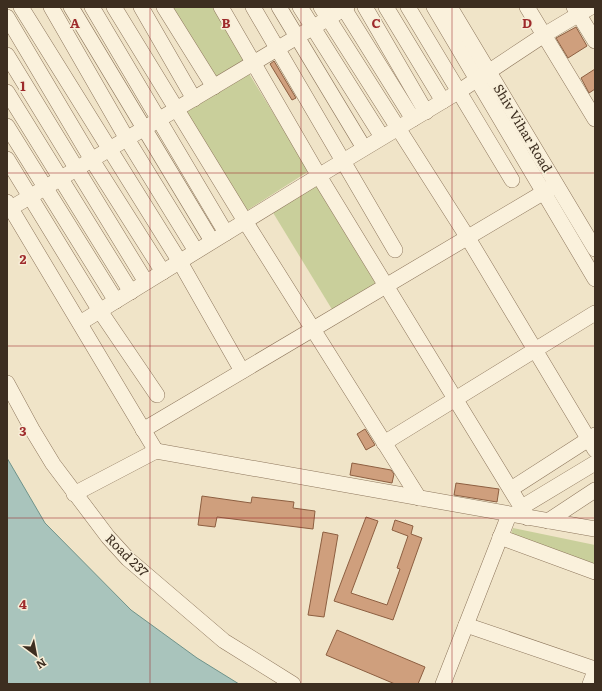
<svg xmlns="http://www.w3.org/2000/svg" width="602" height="691" font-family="Literata,serif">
<rect width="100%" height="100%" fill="#f0e4c8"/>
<g fill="#c9cf9b">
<path d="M 170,7 L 213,7 L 245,59 L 214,78 Z"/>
<path d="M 248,72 L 309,171 L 246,211 L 185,112 Z"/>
<path d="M 315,184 L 376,284 L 333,311 L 272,211 Z"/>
<path d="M 513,528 L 595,545 L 595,566 L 510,537 Z"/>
</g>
<path fill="#a9c4bc" stroke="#6f938a" d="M 7,458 L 45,523 L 131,610 L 197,658 L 239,684 L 7,684 Z"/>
<g fill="#cf9f7d" stroke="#8d5f41">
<path d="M 576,27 L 587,46 L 568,58 L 556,38 Z"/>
<path d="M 274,61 L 296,98 L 292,100 L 270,64 Z"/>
<path d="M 595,69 L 595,89 L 589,93 L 581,78 Z"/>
<path d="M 365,429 L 375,445 L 366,450 L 357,434 Z"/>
<path d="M 352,463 L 391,470 L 394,474 L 392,483 L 350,475 Z"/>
<path d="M 456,483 L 499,489 L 497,502 L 454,495 Z"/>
<path d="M 202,496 L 251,503 L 252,497 L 294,502 L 293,508 L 315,511 L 313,529 L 217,517 L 215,527 L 198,525 Z"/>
<path d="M 366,517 L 378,521 L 351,593 L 387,605 L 400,569 L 397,568 L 408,536 L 392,530 L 395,520 L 413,526 L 411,534 L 422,538 L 393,620 L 334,601 Z"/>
<path d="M 323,532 L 338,535 L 324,617 L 308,615 Z"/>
<path d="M 337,630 L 425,667 L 418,684 L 395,684 L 326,655 Z"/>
</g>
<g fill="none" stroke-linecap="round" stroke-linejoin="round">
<g stroke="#8d765c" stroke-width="16">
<g id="minor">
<path d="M 21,7 L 180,262 L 242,371"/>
<path d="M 51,7 L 127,139 L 196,251"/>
<path d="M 71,7 L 212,241"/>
<path d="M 92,7 L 226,233"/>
<path d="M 114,7 L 245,221 L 419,498"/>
<path d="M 141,7 L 194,99"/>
<path d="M 164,7 L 214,87"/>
<path d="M 221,7 L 319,176 L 528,518"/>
<path d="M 253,7 L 395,250"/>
<path d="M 279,7 L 364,148"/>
<path d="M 300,7 L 382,137"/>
<path d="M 321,7 L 468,238 L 595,450"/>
<path d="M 343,7 L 413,119"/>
<path d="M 365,7 L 426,112"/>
<path d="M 386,7 L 443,101"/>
<path d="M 408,7 L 512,180"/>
<path d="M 434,7 L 595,279"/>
<path d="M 450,7 L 595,249"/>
<path d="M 527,7 L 595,119"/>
<path d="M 574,7 L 595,41"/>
<path d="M 7,17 L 92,160 L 163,272"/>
<path d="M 7,55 L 146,282"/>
<path d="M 7,92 L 131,292"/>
<path d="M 7,126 L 116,301"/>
<path d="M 7,159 L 100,311 L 157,395"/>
<path d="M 7,202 L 156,451"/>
<path d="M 11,208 L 347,7"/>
<path d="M 80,323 L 330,169 L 458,92 L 544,35 L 591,7"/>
<path d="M 7,383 L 33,431 L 53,464 L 108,537 L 128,559 L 224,641 L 293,684"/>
<path d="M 143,430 L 556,185"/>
<path d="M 384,443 L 595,313"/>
<path d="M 511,489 L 595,435"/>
<path d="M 74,494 L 156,451 L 595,529"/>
<path d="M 522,507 L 595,463"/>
<path d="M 548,521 L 595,490"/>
<path d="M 500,537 L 595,572"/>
<path d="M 466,625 L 595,669"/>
<path d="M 443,684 L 509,515"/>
<path d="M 590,684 L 595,671"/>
</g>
</g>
<use href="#minor" stroke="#faf1dc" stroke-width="15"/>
</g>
<path fill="none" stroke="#9e2a2b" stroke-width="1" stroke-opacity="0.55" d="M 150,7 L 150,684M 301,7 L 301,684M 452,7 L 452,684M 7,173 L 595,173M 7,346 L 595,346M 7,518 L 595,518"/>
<g text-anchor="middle" stroke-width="3" stroke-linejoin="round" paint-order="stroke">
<g font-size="13" fill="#3d2e20" stroke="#f7eed8">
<text transform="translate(523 128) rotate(59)" y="5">Shiv Vihar Road</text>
<text transform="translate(127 555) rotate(45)" y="5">Road 237</text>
</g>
</g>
<g font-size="13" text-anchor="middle" font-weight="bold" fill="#9e2a2b" stroke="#f7eed8" stroke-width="3" stroke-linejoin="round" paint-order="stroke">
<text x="75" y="28">A</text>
<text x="226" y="28">B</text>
<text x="376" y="28">C</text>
<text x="527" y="28">D</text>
<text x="23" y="91">1</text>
<text x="23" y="264">2</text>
<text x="23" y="436">3</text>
<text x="23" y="609">4</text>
</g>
<rect width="602" height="691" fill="none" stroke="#3d2e20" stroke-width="16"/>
<g transform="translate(36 655) rotate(148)" stroke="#f7eed8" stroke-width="3" paint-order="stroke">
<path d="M0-3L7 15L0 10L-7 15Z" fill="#3d2e20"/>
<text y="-6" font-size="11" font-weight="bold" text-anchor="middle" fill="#3d2e20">N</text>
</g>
</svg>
